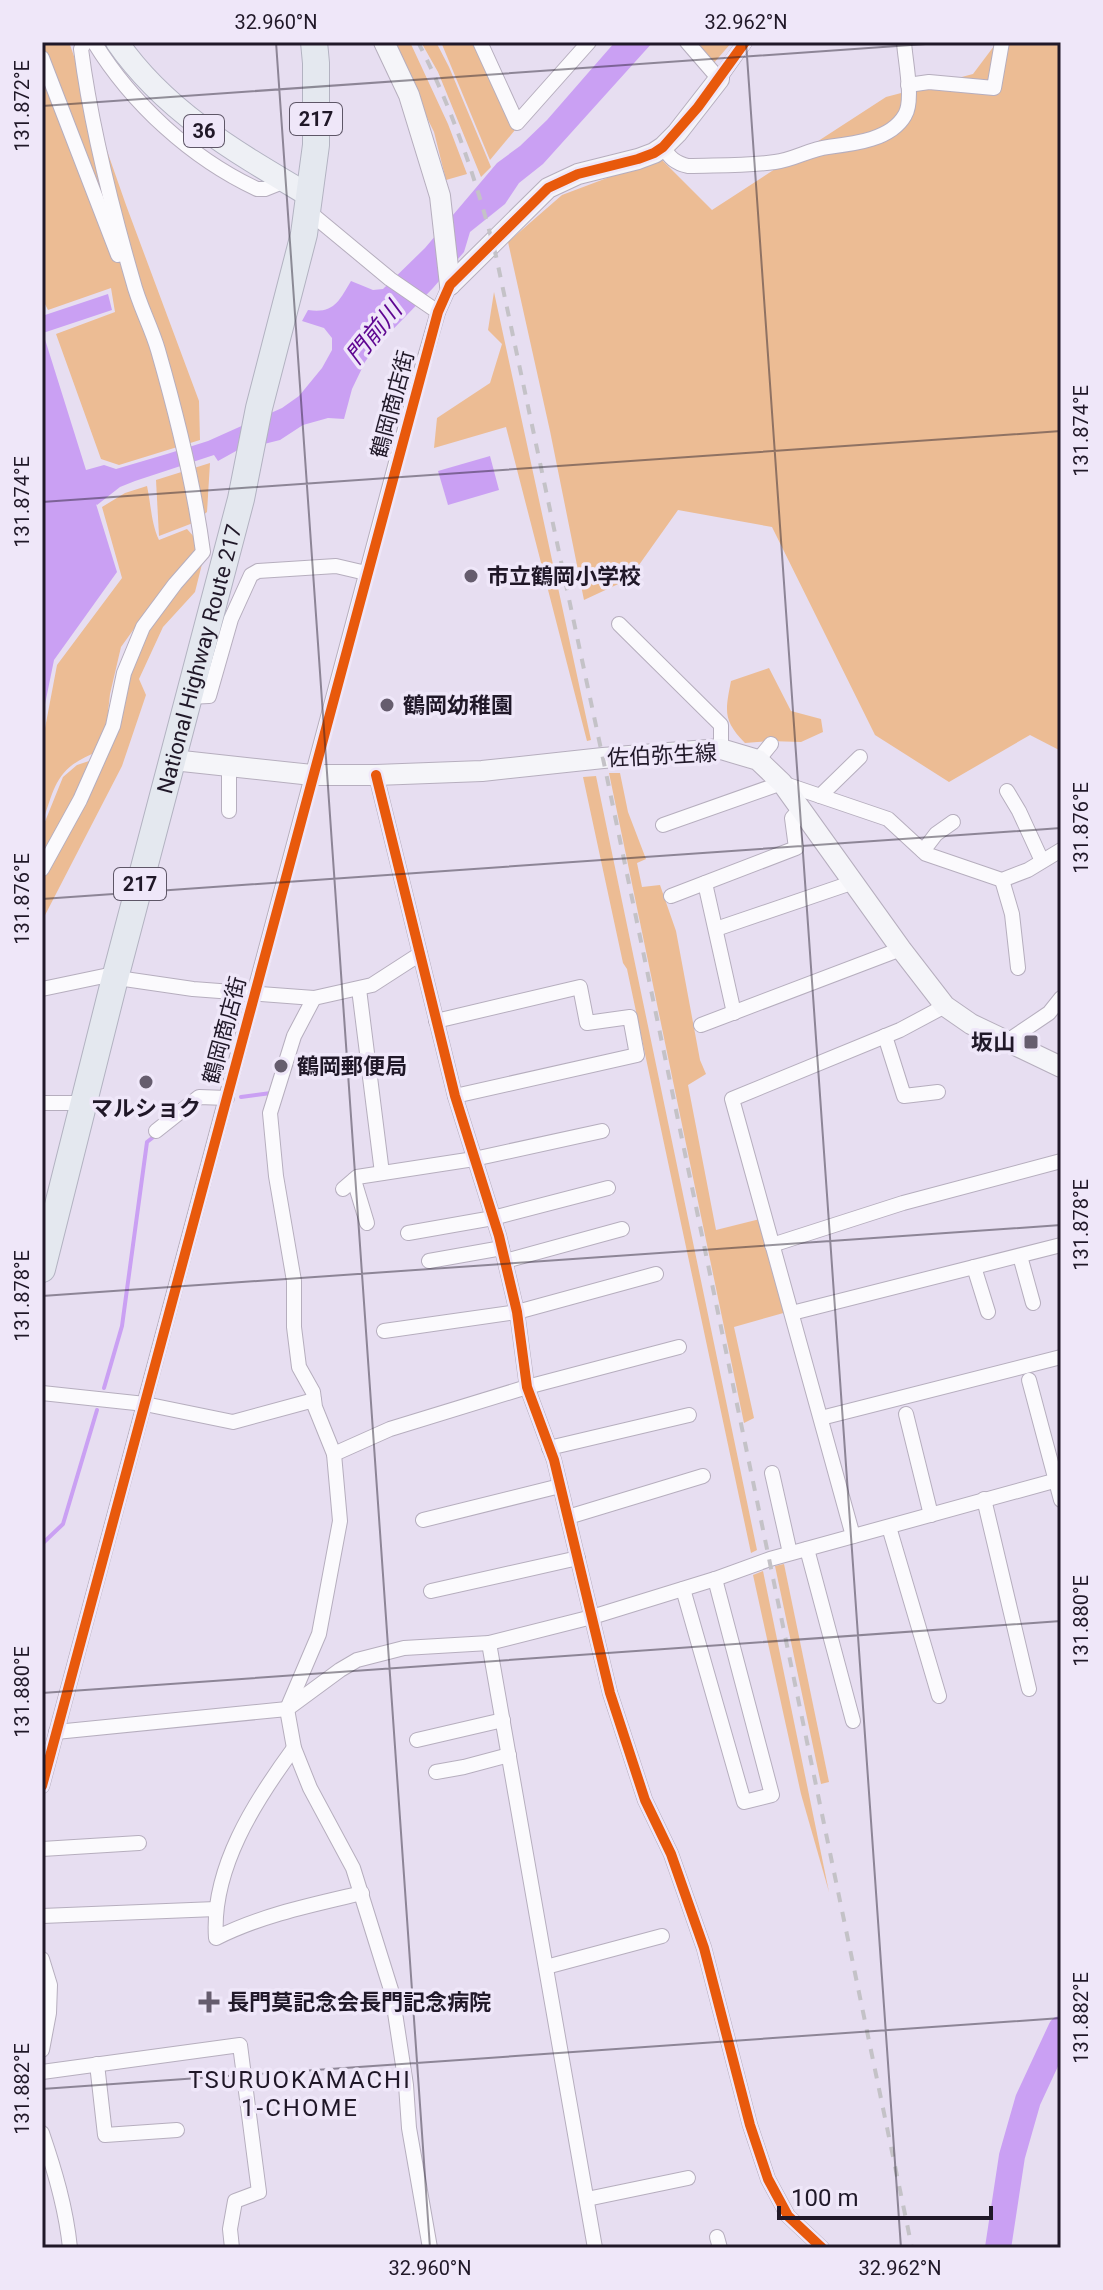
<svg xmlns="http://www.w3.org/2000/svg" width="1103" height="2290" font-family="Roboto,'Noto Sans JP',sans-serif">
<rect width="100%" height="100%" fill="#e7def1"/>
<g fill="#ecbc94">
<path d="M 42,42 L 69,42 L 126,205 L 199,401 L 200,440 L 119,465 L 101,459 L 56,334 L 115,312 L 111,288 L 48,310 L 42,298 Z"/>
<path d="M 390,42 L 410,42 L 448,124 L 467,174 L 446,180 L 434,132 Z"/>
<path d="M 421,42 L 436,42 L 449,67 L 491,167 L 481,177 L 438,72 Z"/>
<path d="M 441,42 L 475,42 L 515,130 L 490,160 Z"/>
<path d="M 693,42 L 732,42 L 713,64 Z"/>
<path d="M 997,42 L 1061,42 L 1061,751 L 1030,735 L 949,782 L 875,735 L 772,527 L 678,510 L 629,579 L 584,600 L 550,431 L 508,242 L 562,195 L 660,158 L 712,210 L 886,97 L 973,74 Z"/>
<path d="M 494,292 L 591,740 L 587,741 L 506,427 L 434,448 L 437,418 L 490,383 L 502,344 L 488,330 Z"/>
<path d="M 210,463 L 207,512 L 193,523 L 159,536 L 156,480 Z"/>
<path d="M 147,486 C 151,504 151,523 159,540 L 187,529 L 195,538 L 195,552 L 161,591 L 121,647 L 110,694 L 108,712 L 111,722 L 99,751 C 56,768 56,783 42,824 L 42,744 L 57,665 L 122,578 L 102,507 L 125,493 Z"/>
<path d="M 202,564 L 195,592 L 163,627 L 139,679 L 146,695 L 122,766 L 42,921 L 42,829 L 63,777 L 77,765 L 95,759 L 121,688 L 153,621 Z"/>
<path d="M 769,668 L 791,711 L 821,719 L 823,732 L 801,742 L 769,741 L 745,743 C 723,720 725,712 731,681 Z"/>
<path d="M 609,773 L 620,773 L 628,812 L 646,859 L 637,863 L 642,887 L 660,885 L 676,931 L 700,1060 L 706,1074 L 688,1085 L 716,1230 L 760,1219 L 787,1312 L 734,1327 L 754,1418 L 744,1423 Z"/>
<path d="M 596,776 L 757,1550 L 751,1553 L 627,969 L 623,963 L 583,777 Z"/>
<path d="M 784,1564 L 829,1782 L 821,1784 L 775,1566 Z"/>
<path d="M 763,1571 L 829,1892 L 801,1794 L 753,1575 Z"/>
</g>
<g fill="#caa0f3">
<path d="M 615,42 L 653,42 L 543,164 L 519,183 L 505,204 L 470,232 L 464,252 L 433,288 L 374,349 L 365,362 L 352,389 L 344,419 L 328,418 L 303,425 L 280,440 L 236,451 L 218,461 L 214,455 L 135,481 L 120,487 L 97,505 L 96,504 L 117,572 L 54,660 L 42,719 L 42,316 L 108,294 L 112,310 L 43,333 L 86,470 L 104,465 L 116,469 L 167,454 L 208,441 L 282,408 L 299,396 L 322,368 L 332,350 L 332,338 L 324,328 L 302,321 L 308,310 C 334,314 339,301 351,281 L 373,290 L 383,289 L 425,248 L 497,163 L 520,146 L 547,120 Z"/>
<path d="M 490,456 L 499,490 L 448,505 L 438,471 Z"/>
</g>
<g fill="none" stroke-linecap="round" stroke-linejoin="round">
<g stroke="#caa0f3" stroke-width="4">
<path d="M 241,1097 L 271,1093"/>
<path d="M 104,1388 L 122,1326 L 147,1142 L 156,1135"/>
<path d="M 42,1544 L 63,1524 L 97,1410"/>
</g>
<path stroke="#caa0f3" stroke-width="26" d="M 998,2248 L 1012,2156 L 1028,2100 L 1061,2029"/>
<g stroke="#b6aebe" stroke-width="16">
<g id="street">
<path d="M 94,42 C 132,104 191,158 257,189 L 265,189 L 285,181"/>
<path d="M 480,42 L 517,123 L 589,42"/>
<path d="M 687,42 L 719,79 L 745,42"/>
<path d="M 42,58 L 118,255"/>
<path d="M 908,85 L 929,82 L 994,88 L 1002,42"/>
<path d="M 663,147 C 670,158 675,163 688,166 C 717,165 746,166 775,162 C 793,160 810,149 828,147 C 853,144 891,140 905,115 C 914,100 905,60 904,42"/>
<path d="M 308,211 L 390,279 L 438,312"/>
<path d="M 619,624 L 721,725 L 721,749"/>
<path d="M 188,697 L 209,696 L 231,619 L 251,575 L 258,571 L 336,566 L 366,573"/>
<path d="M 758,760 L 771,744"/>
<path d="M 229,766 L 229,811"/>
<path d="M 376,775 L 455,1096 L 499,1236 L 517,1312 L 527,1387 L 554,1460 L 610,1693 L 645,1800 L 671,1854 L 704,1948 L 750,2125 L 768,2179 L 788,2216 L 822,2248"/>
<path d="M 1007,791 L 1019,811 L 1042,861"/>
<path d="M 820,796 L 860,757"/>
<path d="M 663,825 L 782,783 L 888,819 L 926,854 L 1002,880 L 1028,870 L 1061,850"/>
<path d="M 923,851 L 936,834 L 953,822"/>
<path d="M 42,869 L 80,800 L 113,726 L 124,673 L 143,627 L 175,584 L 203,552 C 194,484 177,416 158,350 C 151,326 139,305 133,281 C 111,205 91,127 81,49 L 85,42"/>
<path d="M 1002,880 L 1012,914 L 1018,968"/>
<path d="M 705,883 L 734,1013"/>
<path d="M 671,896 L 796,848 L 792,818 L 801,808"/>
<path d="M 716,929 L 854,882"/>
<path d="M 42,989 L 104,976 L 193,989 L 314,998 L 372,985 L 420,954"/>
<path d="M 359,989 L 382,1173"/>
<path d="M 314,998 L 294,1036 L 270,1113 L 276,1176 L 294,1281 L 294,1327 L 299,1367 L 313,1392 L 315,1407 L 334,1454"/>
<path d="M 436,1021 L 580,987 L 587,1023 L 630,1017 L 637,1055 L 455,1096"/>
<path d="M 701,1025 L 901,949"/>
<path d="M 885,1036 L 904,1096 L 938,1092"/>
<path d="M 1006,1042 L 1049,1013 L 1061,998"/>
<path d="M 42,1103 L 84,1103"/>
<path d="M 156,1131 L 199,1097 L 227,1098"/>
<path d="M 354,1180 L 367,1223"/>
<path d="M 343,1189 L 357,1177 L 474,1159 L 602,1131"/>
<path d="M 408,1233 L 493,1218 L 608,1188"/>
<path d="M 772,1245 L 903,1203 L 1061,1161"/>
<path d="M 1020,1256 L 1033,1303"/>
<path d="M 429,1261 L 502,1248"/>
<path d="M 505,1261 L 622,1229"/>
<path d="M 974,1267 L 988,1312"/>
<path d="M 792,1313 L 1061,1245"/>
<path d="M 384,1331 L 517,1312 L 656,1274"/>
<path d="M 1029,1380 L 1061,1500"/>
<path d="M 42,1393 L 145,1404 L 233,1422 L 314,1400"/>
<path d="M 906,1414 L 931,1515"/>
<path d="M 821,1418 L 1061,1357"/>
<path d="M 549,1448 L 689,1415"/>
<path d="M 772,1473 L 790,1553"/>
<path d="M 984,1499 L 1029,1689"/>
<path d="M 568,1517 L 703,1476"/>
<path d="M 423,1520 L 560,1486"/>
<path d="M 889,1527 L 939,1696"/>
<path d="M 853,1536 L 732,1099 L 900,1030 L 945,1006"/>
<path d="M 807,1549 L 853,1721"/>
<path d="M 683,1589 L 744,1802 L 772,1795 L 715,1579"/>
<path d="M 431,1591 L 578,1558"/>
<path d="M 489,1643 L 595,2248"/>
<path d="M 56,1732 L 287,1709 L 340,1670 L 357,1660 L 404,1648 L 489,1643 L 592,1617 L 715,1579 L 770,1559 L 1061,1479"/>
<path d="M 417,1740 L 503,1720"/>
<path d="M 294,1748 C 255,1801 211,1869 216,1938 C 262,1915 311,1905 362,1893"/>
<path d="M 436,1772 L 464,1767 L 509,1755"/>
<path d="M 42,1786 L 413,399 L 438,312 L 450,285"/>
<path d="M 42,1849 L 139,1843"/>
<path d="M 42,1916 L 216,1909"/>
<path d="M 42,1959 L 50,1985 L 49,2013 L 42,2050"/>
<path d="M 546,1967 L 662,1936"/>
<path d="M 97,2064 L 105,2135 L 177,2130"/>
<path d="M 42,2072 L 240,2045 L 259,2192 L 235,2201 L 230,2229 L 232,2248"/>
<path d="M 42,2133 C 55,2171 66,2208 70,2248"/>
<path d="M 587,2199 L 688,2178"/>
<path d="M 717,2237 L 720,2248"/>
<path d="M 430,2248 L 409,2128 L 406,2085 L 392,1993 L 353,1868 L 310,1788 L 294,1748 L 287,1709 L 319,1634 L 340,1521 L 334,1454 L 390,1429 L 527,1387 L 679,1347"/>
</g>
</g>
<g stroke="#b6aebe" stroke-width="22">
<g id="secondary">
<path d="M 384,42 L 409,95 L 440,196 L 450,285"/>
<path d="M 450,285 L 548,188 L 578,174 L 638,159 L 654,153 L 663,147 L 677,133 L 719,79"/>
<path d="M 173,760 L 312,775 L 376,775 L 482,771 L 603,758 L 721,749 L 758,760 L 782,783 L 901,949 L 945,1006 L 971,1024 L 1061,1067"/>
</g>
</g>
<g stroke="#b2b2c1" stroke-width="24">
<path id="primary" d="M 117,42 C 165,112 239,154 310,196"/>
</g>
<g stroke="#b2b2c1" stroke-width="28">
<g id="highway">
<path id="s1" d="M 42,1269 L 115,978 L 241,499 L 259,408 L 304,234 L 316,145 L 316,63 L 314,42"/>
</g>
</g>
<use href="#street" stroke="#fbfafd" stroke-width="14"/>
<use href="#secondary" stroke="#f5f5f9" stroke-width="20"/>
<use href="#primary" stroke="#eef0f5" stroke-width="22"/>
<use href="#highway" stroke="#e4e8ef" stroke-width="26"/>
<path stroke="#c4c2c7" stroke-width="4" stroke-dasharray="10 10" stroke-linecap="butt" d="M 418,42 C 453,110 477,182 496,256 L 605,768 L 912,2248"/>
<g stroke="#efe7f9" stroke-width="15">
<g id="cycleway">
<path d="M 376,775 L 455,1096 L 499,1236 L 517,1312 L 527,1387 L 554,1460 L 610,1693 L 645,1800 L 671,1854 L 704,1948 L 750,2125 L 768,2179 L 788,2216 L 822,2248"/>
<path d="M 42,1786 L 438,312 L 450,285 L 548,188 L 578,174 L 638,159 L 654,153 L 663,147 L 698,107 L 745,42"/>
</g>
</g>
<use href="#cycleway" stroke="#e8590c" stroke-width="10"/>
</g>
<path fill="none" stroke="#201828" stroke-width="2" stroke-opacity="0.45" d="M 276,42 L 430,2248M 746,42 L 901,2248M 42,106 L 954,42M 42,502 L 1061,431M 42,899 L 1061,828M 42,1296 L 1061,1225M 42,1693 L 1061,1621M 42,2089 L 1061,2018"/>
<g fill="#665d6e" stroke="#efe7f9" stroke-width="3">
<circle cx="471" cy="576" r="8"/>
<circle cx="387" cy="705" r="8"/>
<rect x="1023" y="1034" width="16" height="16" rx="4"/>
<circle cx="281" cy="1066" r="8"/>
<circle cx="146" cy="1082" r="8"/>
<path d="M205 1990h8v8h8v8h-8v8h-8v-8h-8v-8h8z"/>
</g>
<g text-anchor="middle" stroke-width="7" stroke-linejoin="round" paint-order="stroke">
<g fill="#efe7f9" stroke="#5e5667" stroke-width="2">
<rect x="290" y="103" width="52" height="32" rx="6"/>
<rect x="184" y="115" width="40" height="32" rx="6"/>
<rect x="114" y="868" width="52" height="32" rx="6"/>
</g>
<g font-size="20" font-weight="bold" fill="#201828">
<text x="316" y="126">217</text>
<text x="204" y="138">36</text>
<text x="140" y="891">217</text>
</g>
<g font-size="22" fill="#201828" stroke="#efe7f9">
<text transform="translate(392 404) rotate(-75)" y="8">鶴岡商店街</text>
<text dy="8" stroke="none"><textPath href="#s1" startOffset="630">National Highway Route 217</textPath></text>
<text transform="translate(662 755) rotate(-3)" y="8">佐伯弥生線</text>
<text transform="translate(224 1030) rotate(-75)" y="8">鶴岡商店街</text>
</g>
<g font-size="22" font-weight="bold" fill="#201828" stroke="#efe7f9" text-anchor="start">
<text x="487" y="584">市立鶴岡小学校</text>
<text x="403" y="713">鶴岡幼稚園</text>
<text x="1015" y="1050" text-anchor="end">坂山</text>
<text x="297" y="1074">鶴岡郵便局</text>
<text x="146" y="1116" text-anchor="middle">マルショク</text>
<text x="227" y="2010">長門莫記念会長門記念病院</text>
</g>
<g font-size="24" font-style="italic" fill="#5e0691" stroke="#efe7f9">
<text transform="translate(374 333) rotate(-51)" y="8">門前川</text>
</g>
<g font-size="24" letter-spacing="2" fill="#201828" stroke="#efe7f9">
<text x="300" y="2088">TSURUOKAMACHI<tspan x="300" dy="28">1-CHOME</tspan></text>
</g>
</g>
<rect width="1103" height="2290" fill="none" stroke="#efe7f9" stroke-width="88"/>
<path d="M779 2206v12h212v-12" fill="none" stroke="#201828" stroke-width="4"/>
<text x="791" y="2206" font-size="24" fill="#201828" stroke="#efe7f9" stroke-width="6" paint-order="stroke">100 m</text>
<rect x="44" y="44" width="1015" height="2202" fill="none" stroke="#201828" stroke-width="3"/>
<g font-size="20" text-anchor="middle" fill="#201828">
<text x="276" y="29">32.960°N</text>
<text x="746" y="29">32.962°N</text>
<text transform="translate(22 106) rotate(-90)" y="7">131.872°E</text>
<text transform="translate(1081 431) rotate(-90)" y="7">131.874°E</text>
<text transform="translate(22 502) rotate(-90)" y="7">131.874°E</text>
<text transform="translate(1081 828) rotate(-90)" y="7">131.876°E</text>
<text transform="translate(22 899) rotate(-90)" y="7">131.876°E</text>
<text transform="translate(1081 1225) rotate(-90)" y="7">131.878°E</text>
<text transform="translate(22 1296) rotate(-90)" y="7">131.878°E</text>
<text transform="translate(1081 1621) rotate(-90)" y="7">131.880°E</text>
<text transform="translate(22 1692) rotate(-90)" y="7">131.880°E</text>
<text transform="translate(1081 2018) rotate(-90)" y="7">131.882°E</text>
<text transform="translate(22 2089) rotate(-90)" y="7">131.882°E</text>
<text x="430" y="2275">32.960°N</text>
<text x="900" y="2275">32.962°N</text>
</g>
</svg>
